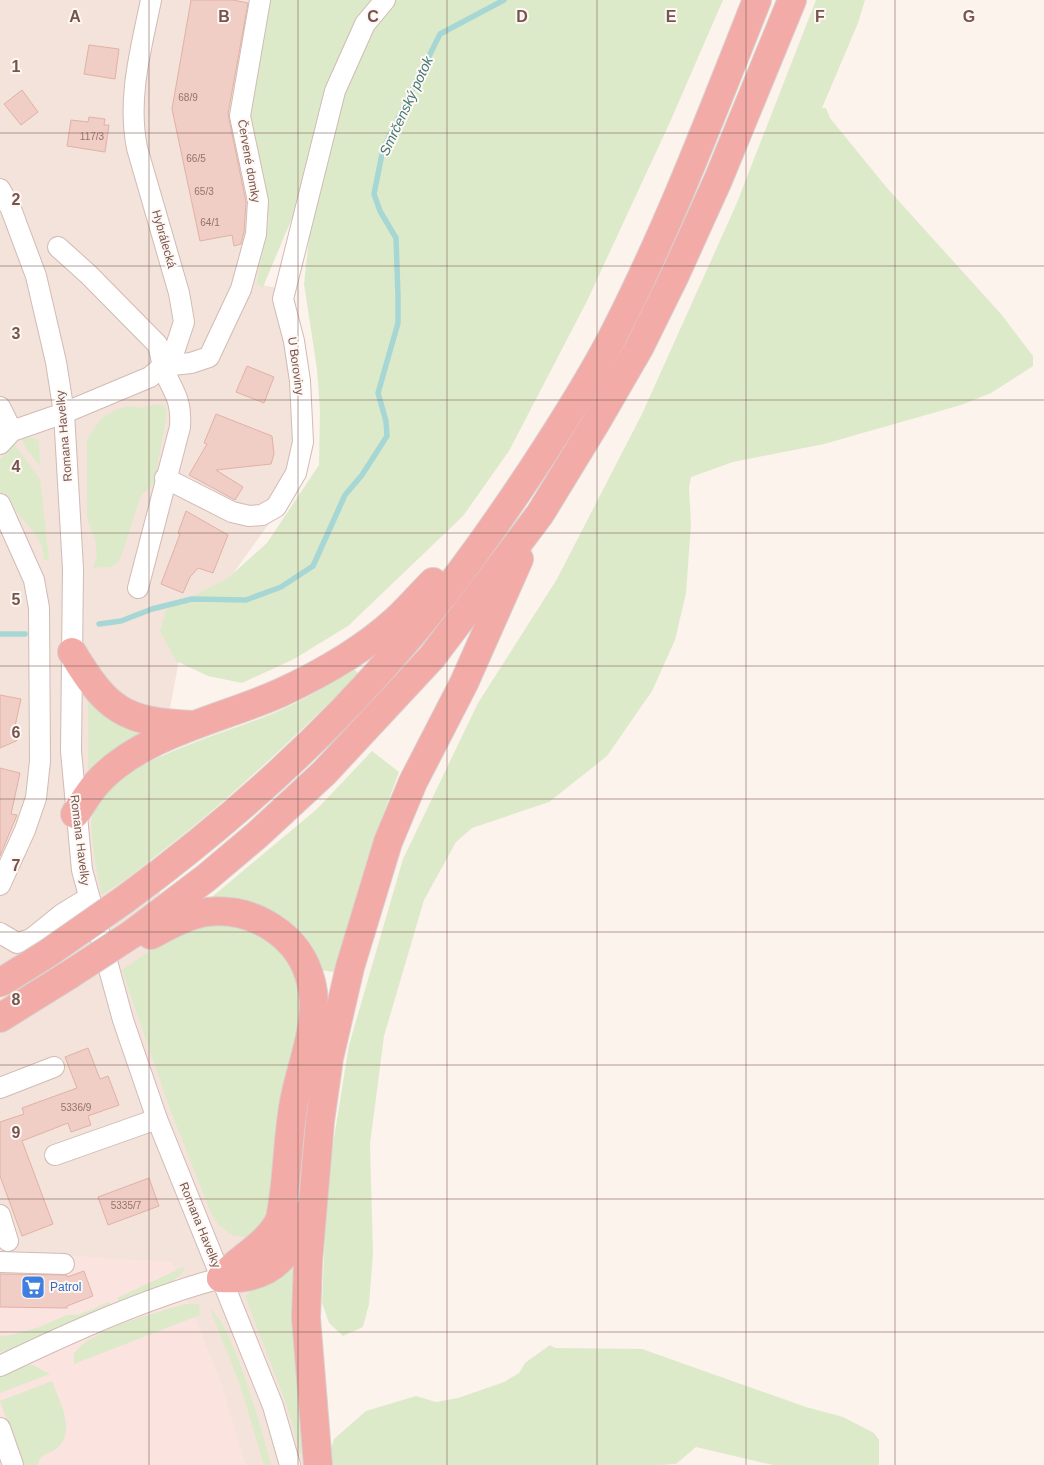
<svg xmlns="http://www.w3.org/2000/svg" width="1044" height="1465" font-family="Helvetica,sans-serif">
<rect width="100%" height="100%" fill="#fcf3ec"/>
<path fill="#f3e3da" d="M 0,0 L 267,0 L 249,116 L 269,219 L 256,284 L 293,291 L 310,381 L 307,471 L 182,644 L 145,841 L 291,1353 L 316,1465 L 0,1465 Z"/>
<path fill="#fbe3e0" d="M 0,1247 L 15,1252 L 172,1262 L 220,1379 L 246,1465 L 0,1465 Z"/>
<g fill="#ddeaca">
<path d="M 267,0 L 371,0 L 366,10 L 372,0 L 723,0 L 670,122 L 587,301 L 509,451 L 463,516 L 348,626 L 294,659 L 242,683 L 208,676 L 176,661 L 160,631 L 166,610 L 228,578 L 267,543 L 319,465 L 320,411 L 317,369 L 304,284 L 323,110 L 305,187 L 263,287 L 256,284 L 269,219 L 249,116 Z"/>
<path d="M 816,0 L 865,0 L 858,23 L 822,108 L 826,108 L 830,118 L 887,188 L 1001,314 L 1033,356 L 1033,366 L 991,393 L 961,405 L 824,444 L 733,462 L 691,477 L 689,488 L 691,524 L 686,593 L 675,640 L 652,691 L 607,756 L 549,802 L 472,828 L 456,842 L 424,900 L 384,1036 L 370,1144 L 373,1253 L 369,1304 L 363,1327 L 343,1336 L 329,1323 L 322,1303 L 327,1182 L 349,1045 L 403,859 L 478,703 L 557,579 L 642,414 L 736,205 Z"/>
<path d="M 158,404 L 165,407 L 167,413 L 154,484 L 142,494 L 139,501 L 121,557 L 117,563 L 110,567 L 93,568 L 97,556 L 95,539 L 87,518 L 87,439 L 102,418 L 117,409 L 129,406 L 141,408 Z"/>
<path d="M 26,438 L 34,438 L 39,441 L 40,466 L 27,450 L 22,439 Z"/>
<path d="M 14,444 L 40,479 L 49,560 L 44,560 L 42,546 L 35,534 L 0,491 L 0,460 Z"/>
<path d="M 354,669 L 359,674 C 277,754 196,832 102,895 C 98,881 88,825 93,813 C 111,759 236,732 285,708 C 309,697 331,683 354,669 Z"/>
<path d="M 90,698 L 126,727 L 152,735 L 94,772 L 88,773 L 88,700 Z"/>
<path d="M 372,751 L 399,772 L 369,854 L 334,972 L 320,970 L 302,934 L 271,911 L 247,902 L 207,901 L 317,809 Z"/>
<path d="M 210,922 L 248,925 L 289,954 L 303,1000 L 274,1185 L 266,1219 L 253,1233 L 247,1237 L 234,1236 L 219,1225 L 212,1215 L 171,1112 L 122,970 L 174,934 Z"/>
<path d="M 294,1261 L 306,1453 L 300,1454 L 287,1406 L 245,1296 Z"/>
<path d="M 183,1267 L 185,1270 L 172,1282 L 121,1306 L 117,1298 Z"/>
<path d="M 109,1302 L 113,1309 L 7,1351 L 0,1352 L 0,1336 L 11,1335 L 37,1328 L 67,1315 L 78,1315 Z"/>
<path d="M 184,1304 L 199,1304 L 200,1315 L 74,1364 L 74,1354 C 91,1328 155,1314 184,1304 Z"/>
<path d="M 210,1309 C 233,1324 263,1434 271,1465 L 264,1465 L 240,1385 Z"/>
<path d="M 550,1345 L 555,1348 L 642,1349 L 806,1407 L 843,1417 L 874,1433 L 879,1440 L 879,1465 L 773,1465 L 696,1447 L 676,1464 L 661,1465 L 329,1465 L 329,1456 L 334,1439 L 366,1411 L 416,1396 L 436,1402 L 458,1398 L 504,1382 L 519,1373 L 525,1363 Z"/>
<path d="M 33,1365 L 50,1374 L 0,1393 L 0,1378 C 9,1369 21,1366 33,1365 Z"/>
<path d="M 52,1381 C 59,1401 77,1431 57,1448 C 53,1452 45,1454 40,1458 L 38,1465 L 22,1465 L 0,1401 Z"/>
</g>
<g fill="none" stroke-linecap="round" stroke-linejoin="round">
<g stroke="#a7d7d5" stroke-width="5.5">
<path d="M 99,624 L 121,621 L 152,609 L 192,599 L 246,600 L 281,587 L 313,566 L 345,495 L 362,475 L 387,436 L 386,421 L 378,393 L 398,323 L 398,296 L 396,238 L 380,211 L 374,194 L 383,149 L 440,34 L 504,0"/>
<path d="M 0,634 L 25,634"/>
</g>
</g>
<g fill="#f0cdc5" stroke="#e2b1a6">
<path d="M 191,0 L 233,0 L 248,3 L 228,114 L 246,202 L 244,232 L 241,244 L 234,246 L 232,235 L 200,241 L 172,109 Z"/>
<path d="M 89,45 L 119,49 L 115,79 L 84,74 Z"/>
<path d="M 22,90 L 38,112 L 21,125 L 4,104 Z"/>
<path d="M 89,117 L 105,119 L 104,125 L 109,125 L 105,152 L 67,146 L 71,120 L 88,122 Z"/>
<path d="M 247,366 L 274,377 L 264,403 L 236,392 Z"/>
<path d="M 216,414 L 272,436 L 274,454 L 271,464 L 216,470 L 243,487 L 235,500 L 189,475 L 207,444 L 204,443 Z"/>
<path d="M 186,511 L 228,535 L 213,573 L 198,568 L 190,577 L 183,593 L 161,584 L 180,534 L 178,533 Z"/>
<path d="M 0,695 L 21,699 L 15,726 L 21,736 L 16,741 L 0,748 Z"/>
<path d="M 0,768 L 20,773 L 11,814 L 17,815 L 0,856 Z"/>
<path d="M 88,1048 L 100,1079 L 108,1076 L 119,1105 L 88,1116 L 91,1125 L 71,1132 L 68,1123 L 22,1141 L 53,1224 L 22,1236 L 0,1176 L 0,1122 L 24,1114 L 22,1108 L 77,1088 L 65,1057 Z"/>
<path d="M 149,1178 L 159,1206 L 108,1225 L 98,1197 Z"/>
<path d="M 84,1271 L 93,1296 L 67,1306 L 67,1308 L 0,1307 L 0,1274 L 67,1275 L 67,1277 Z"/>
</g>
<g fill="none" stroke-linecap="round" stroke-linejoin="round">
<g stroke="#d1bbb4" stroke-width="22">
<g id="minor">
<path d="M 0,189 L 11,209 L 36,276 L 56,362 L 64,413 L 73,569 L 71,751 L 82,870 L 123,1020 L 157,1119 L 273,1406 L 290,1465"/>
<path d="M 58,247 L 88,274 L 157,344 C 161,352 161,359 163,367 C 172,392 182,396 180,427 L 138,588"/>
<path d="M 163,366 L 191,363 L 209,357 L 241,289 L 256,234 L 258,201 L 240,116 L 260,0"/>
<path d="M 0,407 L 12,431"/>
<path d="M 0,444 L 12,431 L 64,413 L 150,377 L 163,366 L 175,349 L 184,322 L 179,293 L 137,148 C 127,98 141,49 151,0"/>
<path d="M 165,478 L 232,512 L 249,516 L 262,515 L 276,507 L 296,473 L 303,442 L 300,381 L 294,341 L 283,299 L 335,91 L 365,24 L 385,0"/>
<path d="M 0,504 L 34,580 L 39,608 L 40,761 L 36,798 L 25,830 L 0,885"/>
<path d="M 0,933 L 17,943 L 31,939 L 62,914 L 88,898"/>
<path d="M 0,1088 L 54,1067"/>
<path d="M 55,1155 L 157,1119"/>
<path d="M 0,1215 L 8,1241"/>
<path d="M 0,1262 L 64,1264"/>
<path d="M 0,1366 C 69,1333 148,1297 221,1278"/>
<path d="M 0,1428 L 13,1465"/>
</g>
</g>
<g stroke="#d9cfce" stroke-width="30">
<g id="highway">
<path d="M 72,652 C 107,710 124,722 192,725"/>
<path d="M 75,814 C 82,804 89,792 97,783 C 141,734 222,719 280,693 C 321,674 363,650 396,620 C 409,608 421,594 433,582"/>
<path d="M 124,900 C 227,824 323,739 405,642 C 451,588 493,529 532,470 C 561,426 589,382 613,336 C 669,227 712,113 757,0"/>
<path d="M 132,934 L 206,878 L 257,835 L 324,773 L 432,657 L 540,514 L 595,424 L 639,348 L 675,275 L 718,180 L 792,0"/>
<path d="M 151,935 C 168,926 187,915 207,912 C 253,907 300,935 311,982 C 321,1021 301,1064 294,1102 C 287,1140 288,1180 280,1219 C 268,1245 240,1257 221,1278"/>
<path d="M 0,1018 L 69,975"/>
<path d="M 221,1278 C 268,1281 292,1258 303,1215"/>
<path d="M 318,1465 L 306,1318 L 308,1261 L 320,1121 L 329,1058 L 350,967 L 388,842 L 413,782 L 464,683 L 519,559"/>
</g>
</g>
<use href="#minor" stroke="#fff" stroke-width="20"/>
<use href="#highway" stroke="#f2aba6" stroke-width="28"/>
<g stroke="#d9cfce" stroke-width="30" stroke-linecap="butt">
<g id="highway-bridge">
<path d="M 69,975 L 132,934"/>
<path d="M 0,983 L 48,953 L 124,900"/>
</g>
</g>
<use href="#highway-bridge" stroke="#f2aba6" stroke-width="28"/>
</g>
<path fill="none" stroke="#77554f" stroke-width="1" stroke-opacity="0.55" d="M 149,0 L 149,1465M 298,0 L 298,1465M 447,0 L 447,1465M 597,0 L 597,1465M 746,0 L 746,1465M 895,0 L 895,1465M 0,133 L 1044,133M 0,266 L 1044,266M 0,400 L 1044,400M 0,533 L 1044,533M 0,666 L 1044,666M 0,799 L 1044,799M 0,932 L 1044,932M 0,1065 L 1044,1065M 0,1199 L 1044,1199M 0,1332 L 1044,1332"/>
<defs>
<g id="supermarket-square" transform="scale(1.25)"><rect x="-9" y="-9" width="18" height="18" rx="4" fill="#3f7fe0" stroke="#fef7f3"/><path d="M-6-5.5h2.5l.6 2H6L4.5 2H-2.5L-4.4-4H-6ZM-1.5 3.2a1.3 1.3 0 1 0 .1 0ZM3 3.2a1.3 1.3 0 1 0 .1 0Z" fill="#fff"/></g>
</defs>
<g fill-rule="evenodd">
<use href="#supermarket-square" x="33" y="1287"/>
</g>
<g text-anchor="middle" stroke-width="4" stroke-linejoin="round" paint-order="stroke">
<g font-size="10" fill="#95736c">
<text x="188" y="101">68/9</text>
<text x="92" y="140">117/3</text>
<text x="196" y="162">66/5</text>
<text x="204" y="195">65/3</text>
<text x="210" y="226">64/1</text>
<text x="76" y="1111">5336/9</text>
<text x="126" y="1209">5335/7</text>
</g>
<g font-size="12" fill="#77554f" stroke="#fef7f3">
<text transform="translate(249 161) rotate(80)" y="4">Červené domky</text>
<text transform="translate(164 239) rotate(74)" y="4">Hybrálecká</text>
<text transform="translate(296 366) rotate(82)" y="4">U Boroviny</text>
<text transform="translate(64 436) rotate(-95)" y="4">Romana Havelky</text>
<text transform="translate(80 840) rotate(83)" y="4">Romana Havelky</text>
<text transform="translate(200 1225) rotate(68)" y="4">Romana Havelky</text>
</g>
<g font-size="12" fill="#366cbe" stroke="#fef7f3" text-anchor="start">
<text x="50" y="1291">Patrol</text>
</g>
<g font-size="14" font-style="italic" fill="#427b78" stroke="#fef7f3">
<text transform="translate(406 106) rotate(-65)" y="5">Smrčenský potok</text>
</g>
</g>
<g font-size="16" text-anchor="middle" font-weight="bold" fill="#77554f" stroke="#fef7f3" stroke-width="4" stroke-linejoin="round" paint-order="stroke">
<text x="75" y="22">A</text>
<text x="224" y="22">B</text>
<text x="373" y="22">C</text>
<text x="522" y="22">D</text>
<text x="671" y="22">E</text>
<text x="820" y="22">F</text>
<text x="969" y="22">G</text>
<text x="16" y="72">1</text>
<text x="16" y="205">2</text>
<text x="16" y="339">3</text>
<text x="16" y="472">4</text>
<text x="16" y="605">5</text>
<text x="16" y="738">6</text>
<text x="16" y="871">7</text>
<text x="16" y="1005">8</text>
<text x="16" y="1138">9</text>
</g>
</svg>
